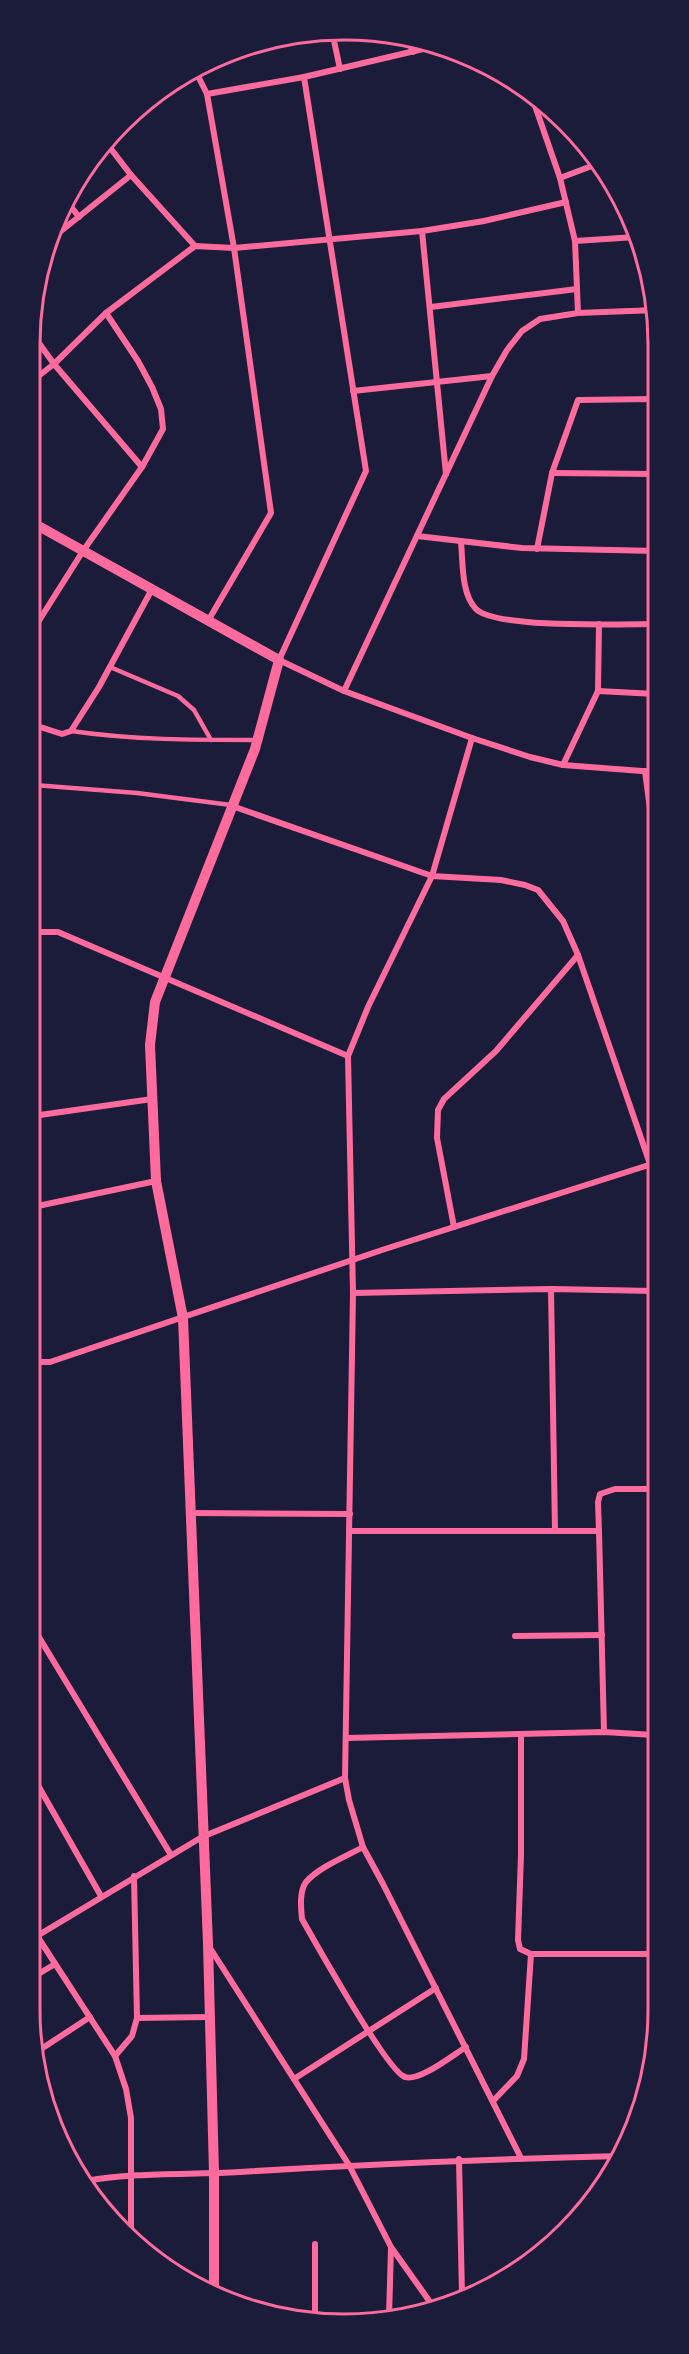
<svg xmlns="http://www.w3.org/2000/svg" width="689" height="2354" font-family="Roboto,sans-serif">
<rect width="100%" height="100%" fill="#1b1b3a"/>
<g fill="none" stroke-linecap="round" stroke-linejoin="round">
<g stroke="#ff6b9d" stroke-width="4.5">
<path d="M 110,667 L 178,696 L 194,710 L 211,740"/>
<path d="M 71,731 C 133,740 194,740 257,740"/>
<path d="M 34,785 L 137,793 L 231,805"/>
</g>
<g stroke="#ff6b9d" stroke-width="6">
<path d="M 333,36 L 340,69"/>
<path d="M 407,37 L 413,52"/>
<path d="M 196,72 L 207,94 L 234,248 L 271,513 L 208,621"/>
<path d="M 304,77 L 366,471 L 279,660 L 344,691 L 472,738 L 530,757 L 563,765 L 655,772"/>
<path d="M 207,94 L 304,77 L 436,46"/>
<path d="M 532,97 L 560,178 L 575,241 L 578,313"/>
<path d="M 108,145 L 131,175 L 195,246"/>
<path d="M 560,178 L 597,164"/>
<path d="M 69,204 L 79,217"/>
<path d="M 422,231 L 446,474"/>
<path d="M 56,235 L 131,175"/>
<path d="M 575,241 L 636,237"/>
<path d="M 431,307 L 577,289"/>
<path d="M 36,339 L 54,364 L 142,467"/>
<path d="M 36,378 L 54,364 L 106,313 L 195,246 L 234,248 L 422,231 L 484,221 L 566,202"/>
<path d="M 353,391 L 492,376"/>
<path d="M 552,473 L 656,474"/>
<path d="M 417,536 L 522,548 L 656,551"/>
<path d="M 461,542 C 463,562 461,594 476,609 C 496,629 623,624 656,624"/>
<path d="M 537,549 L 552,473 L 578,400 L 656,399"/>
<path d="M 35,627 L 83,551 L 142,467 L 163,429 L 161,409 L 152,387 L 138,361 L 106,313"/>
<path d="M 344,691 L 492,376 L 507,350 L 522,331 L 540,319 L 578,313 L 656,310"/>
<path d="M 598,691 L 656,694"/>
<path d="M 34,725 L 62,734 L 71,731 L 99,687 L 151,591"/>
<path d="M 472,738 L 432,876 L 368,1007 L 348,1056 L 353,1293 L 345,1778 L 349,1800 L 363,1847 L 383,1884 L 521,2158"/>
<path d="M 563,765 L 598,691 L 599,624"/>
<path d="M 645,771 L 655,846"/>
<path d="M 232,806 L 432,876 L 501,880 L 525,885 L 538,890 L 563,921 L 578,955 L 650,1164"/>
<path d="M 34,932 L 58,932 L 348,1056"/>
<path d="M 33,1116 L 152,1099"/>
<path d="M 33,1207 L 156,1181"/>
<path d="M 454,1227 L 437,1138 L 438,1110 L 444,1099 L 496,1051 L 578,955"/>
<path d="M 551,1289 L 555,1530"/>
<path d="M 353,1293 L 551,1289 L 654,1291"/>
<path d="M 32,1362 L 50,1362 L 385,1249 L 655,1163"/>
<path d="M 191,1513 L 350,1514"/>
<path d="M 349,1531 L 599,1531 L 604,1732"/>
<path d="M 599,1531 L 598,1502 L 600,1494 L 615,1489 L 654,1489"/>
<path d="M 31,1624 L 171,1855"/>
<path d="M 515,1636 L 602,1635"/>
<path d="M 521,1734 L 521,1855 L 518,1940 L 520,1949 L 531,1954 L 653,1954"/>
<path d="M 346,1738 L 604,1732 L 654,1735"/>
<path d="M 31,1773 L 101,1896"/>
<path d="M 363,1847 C 345,1857 319,1867 306,1882 C 299,1892 301,1908 302,1919 C 315,1942 388,2072 405,2077 C 419,2082 453,2055 466,2047"/>
<path d="M 30,1925 L 115,2056 L 126,2089 L 131,2118 L 131,2235"/>
<path d="M 37,1936 L 202,1837 L 345,1778"/>
<path d="M 210,1948 L 349,2165 L 391,2247 L 435,2309"/>
<path d="M 30,1979 L 55,1964"/>
<path d="M 137,2018 L 210,2017"/>
<path d="M 38,2051 L 90,2017"/>
<path d="M 115,2056 L 132,2036 L 137,2018 L 134,1876"/>
<path d="M 294,2079 L 436,1988"/>
<path d="M 493,2101 L 517,2076 L 524,2059 L 531,1954"/>
<path d="M 459,2159 L 462,2295"/>
<path d="M 86,2181 C 136,2172 188,2175 240,2172 C 367,2164 494,2159 621,2156"/>
<path d="M 315,2244 L 315,2321"/>
<path d="M 389,2317 L 391,2248"/>
</g>
<path stroke="#ff6b9d" stroke-width="10" d="M 35,524 L 279,660 L 255,749 L 155,1002 L 150,1045 L 156,1181 L 183,1318 L 208,1944 L 214,2173 L 214,2294"/>
</g>
<path d="M0 0H689V2354H0ZM344 40H344A304 304 0 0 1 648 344V2010A304 304 0 0 1 344 2314H344A304 304 0 0 1 40 2010V344A304 304 0 0 1 344 40Z" fill="#1b1b3a" fill-rule="evenodd"/>
<path fill="none" stroke="#ff6b9d" stroke-width="3" d="M344 40H344A304 304 0 0 1 648 344V2010A304 304 0 0 1 344 2314H344A304 304 0 0 1 40 2010V344A304 304 0 0 1 344 40Z"/>
</svg>
